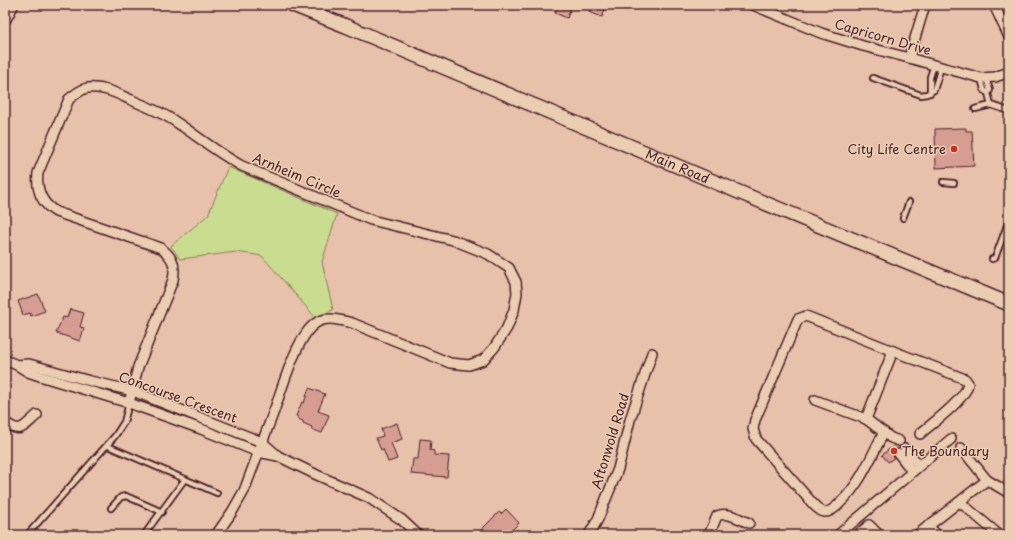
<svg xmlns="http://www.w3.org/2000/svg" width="1014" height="540" font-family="'Playpen Sans',sans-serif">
<rect width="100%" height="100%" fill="#e7c1aa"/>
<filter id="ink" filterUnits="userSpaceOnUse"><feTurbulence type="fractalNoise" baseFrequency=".025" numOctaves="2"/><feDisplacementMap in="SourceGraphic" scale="8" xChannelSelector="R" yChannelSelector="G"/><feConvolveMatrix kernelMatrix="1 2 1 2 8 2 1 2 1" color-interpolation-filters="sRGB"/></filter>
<g filter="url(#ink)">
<path fill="#cadc90" stroke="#8a7e5e" d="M 228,167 L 337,214 L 322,262 L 333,310 L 315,317 L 262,256 L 236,252 L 180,259 L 171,246 L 208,215 Z"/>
<g fill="#d69e93" stroke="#4a1f2b">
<path d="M 558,5 L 572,5 L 567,18 L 555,13 Z"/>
<path d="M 592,5 L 607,5 L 602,17 L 589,12 Z"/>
<path d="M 966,128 L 966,131 L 972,131 L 974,166 L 936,168 L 935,129 Z"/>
<path d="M 38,294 L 45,311 L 31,316 L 30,313 L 23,315 L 18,301 Z"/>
<path d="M 70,309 L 84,313 L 80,327 L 84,328 L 80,341 L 56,333 L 63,317 L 67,318 Z"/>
<path d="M 309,388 L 325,394 L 318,411 L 329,415 L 322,433 L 311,429 L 312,427 L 303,423 L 303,421 L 298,419 L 298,417 L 296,416 L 302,402 L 304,403 Z"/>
<path d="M 397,423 L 402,439 L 391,443 L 397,459 L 388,462 L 383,449 L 381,450 L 376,438 L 383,436 L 381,429 Z"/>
<path d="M 420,439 L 431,440 L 430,450 L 434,451 L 434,455 L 449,456 L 447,477 L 411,474 L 413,459 L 418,459 Z"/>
<path d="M 894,445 L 899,447 L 899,448 L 895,450 L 893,454 L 894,458 L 888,462 L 882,455 Z"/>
<path d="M 506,509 L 519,523 L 507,535 L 476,535 L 499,512 L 501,514 Z"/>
</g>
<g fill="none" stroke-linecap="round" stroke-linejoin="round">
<path stroke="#c8a191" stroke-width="9" stroke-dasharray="9 4.5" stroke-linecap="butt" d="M 893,446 L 899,454"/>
<g stroke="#4a1f2b" stroke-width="8">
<g id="service">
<path d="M 873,78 L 921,95 L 927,94 L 934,90 L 941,67"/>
<path d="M 981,78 L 984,90 L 988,93"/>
<path d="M 986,78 L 990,90 L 988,93 L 991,105"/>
<path d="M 930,93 L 930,77 L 934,65"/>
<path d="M 975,109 L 991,105 L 1009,111"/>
<path d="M 943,182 L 954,183"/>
<path d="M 903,218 L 909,202"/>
<path d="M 992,259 L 995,258 L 1009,220"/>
<path d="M 108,446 L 217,493"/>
<path d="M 111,508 L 121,497 L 126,496 L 162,512"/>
<path d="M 27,535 L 115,436 L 124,422 L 129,403"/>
<path d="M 144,535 L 185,479"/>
</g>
</g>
<g stroke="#4a1f2b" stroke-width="12">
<g id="minor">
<path d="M 753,5 L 821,33 L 863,46 L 909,58 L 941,67 L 981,78 L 995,77 L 1009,72"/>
<path d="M 994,5 L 1009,37"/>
<path d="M 909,58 L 925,5"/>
<path d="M 893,351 L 965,379 L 968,383 C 968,398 931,424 920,434"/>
<path d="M 5,360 L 17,365 L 28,372 L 43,377 L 129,403 L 201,429 L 258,452 L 278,456"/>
<path d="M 17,365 L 29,364 L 90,381 L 133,391 L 262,442 L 278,456 L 317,475 L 369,498 L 402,520 L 418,535"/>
<path d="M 815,400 L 866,419 L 891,438 L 899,441"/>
<path d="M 129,403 L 138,367 L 173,280 C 176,264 173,258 161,248 L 56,212 C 41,203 36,190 38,173 L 69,99 C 75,95 80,89 88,88 C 102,86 116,93 129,99 C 143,105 159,111 173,120 C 196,135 218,153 242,166 L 371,220 L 453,240 L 488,254 L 509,268 L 516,282 L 517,293 L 514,310 L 507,328 L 494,348 L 483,360 L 469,365 L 450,363 L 352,323 C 340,320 327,316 316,323 C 297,335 282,389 274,411 C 264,438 254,465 244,491 L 232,512 L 216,535"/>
<path d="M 866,419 L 893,351 L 806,316 L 798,319 L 755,420 L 753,429 L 756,439 L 814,505 C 817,508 820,511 824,512 C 830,513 836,507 840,503 C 861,483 871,457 884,432"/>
<path d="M 5,422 C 21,435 24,426 37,415"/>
<path d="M 961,448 L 987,480"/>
<path d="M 905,449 L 919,465"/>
<path d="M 899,454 L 912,471"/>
<path d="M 960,502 L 999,535"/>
<path d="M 928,526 L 937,535"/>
<path d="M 859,534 L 869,525 L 879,535"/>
<path d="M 589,535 L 598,519 L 618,469 L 630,420 L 652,353"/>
<path d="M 709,535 L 717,516 C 727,511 739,519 749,523"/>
<path d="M 838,535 L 951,439"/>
<path d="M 917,535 L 987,480 L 1009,493"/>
</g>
</g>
<g stroke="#4a1f2b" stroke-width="15">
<path id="tertiary" d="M 5,18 L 12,5"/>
</g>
<g stroke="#4a1f2b" stroke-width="16">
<g id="secondary">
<path id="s1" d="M 293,5 L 346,26 L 760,201 L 1009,304"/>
</g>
</g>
<use href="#service" stroke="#ebcdb1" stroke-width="4.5"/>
<use href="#minor" stroke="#ebcdb1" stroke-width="9"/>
<use href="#tertiary" stroke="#ebcdb1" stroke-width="12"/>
<use href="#secondary" stroke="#ebcdb1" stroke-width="13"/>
</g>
</g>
<g fill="#c8321e" stroke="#ebcdb1" stroke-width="1.5">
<circle cx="954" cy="149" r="4"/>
<circle cx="894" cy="451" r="4"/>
</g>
<g text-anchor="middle" stroke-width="3" stroke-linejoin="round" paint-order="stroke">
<g font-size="13" fill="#4a1f2b" stroke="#ebcdb1">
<text transform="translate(883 37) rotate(16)" y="5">Capricorn Drive</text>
<text dy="5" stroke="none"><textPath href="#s1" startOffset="417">Main Road</textPath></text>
<text transform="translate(297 175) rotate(23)" y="5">Arnheim Circle</text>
<text transform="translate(178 397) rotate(20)" y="5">Concourse Crescent</text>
<text transform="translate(610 441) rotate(-73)" y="5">Aftonwold Road</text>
</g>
<g font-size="13" fill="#4a1f2b" stroke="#ebcdb1" text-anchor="end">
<text x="946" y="154">City Life Centre</text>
<text x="902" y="456" text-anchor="start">The Boundary</text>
</g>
</g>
<rect width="1014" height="540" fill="none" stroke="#ebcdb1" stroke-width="20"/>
<rect x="10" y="10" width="994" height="520" fill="none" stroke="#4a1f2b" stroke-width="1.5" filter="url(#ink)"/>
</svg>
